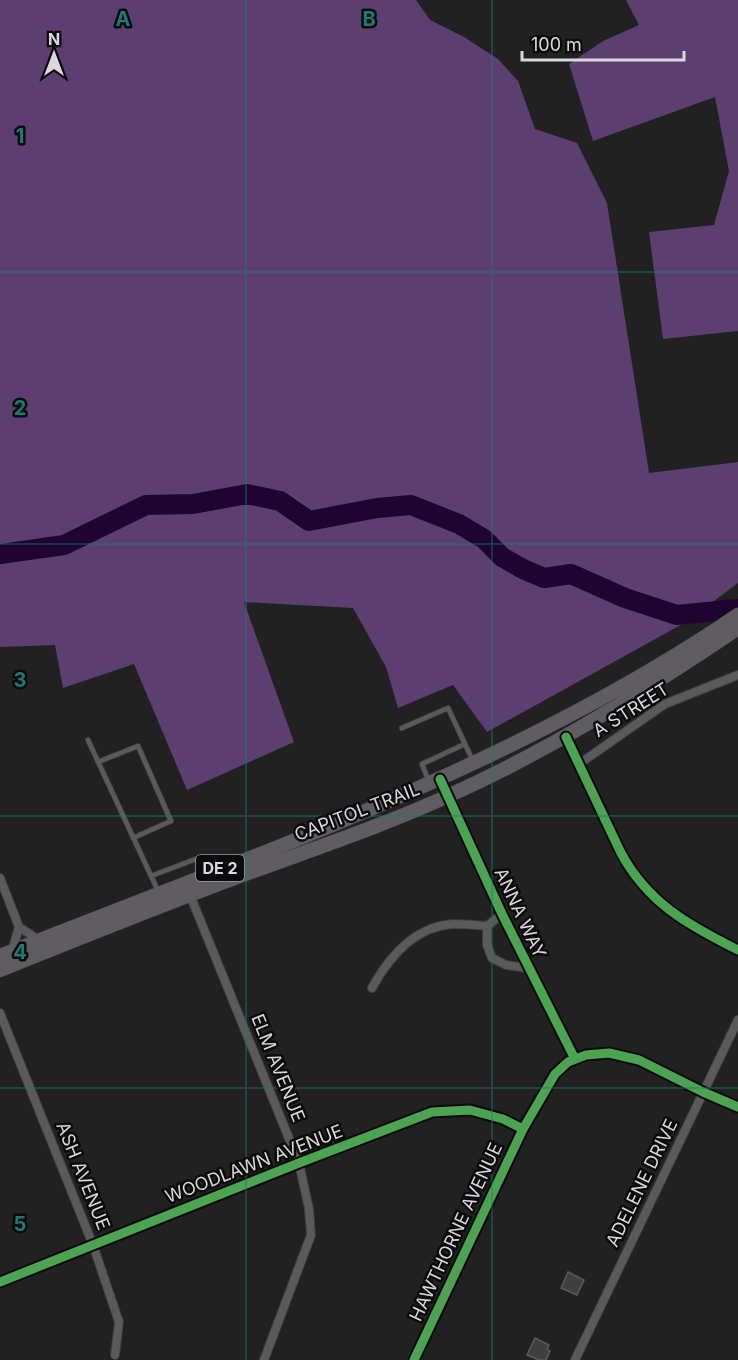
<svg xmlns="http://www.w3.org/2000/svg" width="738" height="1360" font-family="Inter,sans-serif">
  <rect width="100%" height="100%" fill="#222122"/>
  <path fill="#5c3e70" d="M0,0h416l14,20 34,17 34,22 20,22 17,48 42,14 30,60 42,270 89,-11v121l-52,39 -199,110 -34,-47 -55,23 -12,-41 -33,-59 -109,-6 50,140 -107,48 -53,-126 -71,24 -8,-43 -55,2z
    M626,0h112v331l-75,8 -14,-107 65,-7 15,-54 -14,-74 -122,44 -24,-77 34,-23 36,-16z"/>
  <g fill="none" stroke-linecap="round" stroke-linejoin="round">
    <path stroke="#1f0330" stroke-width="20" d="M0,554l64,-9 82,-40 47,-1 54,-10 33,7 29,20 68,-13 34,-3 48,19 25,15 18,18 21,12 21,9 27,-4 54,24 52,17 61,-6"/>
  </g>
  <path fill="#3f3e40" stroke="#5b5a5b" stroke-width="1.5" d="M568,1272l16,8 -7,15 -16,-7z
    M535,1338l14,7 -2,4 3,2 -4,9h-7l-12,-5z"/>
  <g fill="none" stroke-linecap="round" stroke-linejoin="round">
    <defs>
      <path id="lane" d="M402,728l46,-20 25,53
        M88,740l71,153
        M98,762l40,-16 33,75 -38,17
        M429,782l-7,-18 43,-20
        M151,876l45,-17 10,15"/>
      <path id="street" d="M566,737l55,116c27,50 67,72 117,97
        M579,764l86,-60 73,-29
        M440,779l62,135 73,145
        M0,878l19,49
        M190,895l109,268 10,46 2,26 -47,125
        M487,926v19l5,13 14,7 21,3
        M12,951l7,-24 20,13
        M372,988c17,-31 43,-62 82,-64 11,0 22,1 33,2l15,-12
        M0,1013l93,232 26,77 -4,33
        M0,1282l299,-119 133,-51 38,-2 33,9 20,10
        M414,1360l109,-231 32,-55 13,-12 18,-7 23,-2 30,7 64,32 35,15
        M575,1360l163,-340"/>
      <path id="primary" d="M0,956c251,-100 513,-188 738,-341
        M0,970c77,-31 154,-62 232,-91 72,-27 146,-51 216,-83 102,-46 197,-105 290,-168"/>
    </defs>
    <use href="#lane" stroke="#3c3c3d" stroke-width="6"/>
    <use href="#street" stroke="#3c3c3d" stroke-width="10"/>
    <use href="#primary" stroke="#3c3c3d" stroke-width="15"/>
    <use href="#lane" stroke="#5b5a5b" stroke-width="4.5"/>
    <use href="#street" stroke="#5b5a5b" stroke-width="8"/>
    <use href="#primary" stroke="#5f5c62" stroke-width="14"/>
    <defs>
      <path id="cycleway" d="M566,737l55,116c27,50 67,72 117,97
        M440,779l62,135 73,145
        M0,1282l299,-119 133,-51 38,-2 33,9 20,10
        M414,1360l109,-231 32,-55 13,-12 18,-7 23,-2 30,7 64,32 35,15"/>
    </defs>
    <use href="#cycleway" stroke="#0b0a0c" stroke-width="13"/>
    <use href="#cycleway" stroke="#4ca352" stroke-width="9"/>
  </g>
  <path fill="none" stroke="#197b73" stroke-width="1.5" stroke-opacity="0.55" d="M246,0v1360M492,0v1360M0,272h738M0,544h738M0,816h738M0,1088h738"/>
  <g text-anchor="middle" stroke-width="5" stroke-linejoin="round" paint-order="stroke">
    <rect fill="#0b0a0c" stroke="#9c9a9d" stroke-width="1.5" x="196" y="855" width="48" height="26" rx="4.5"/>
    <g font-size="16" font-weight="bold" fill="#dad8db">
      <text x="220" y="874">DE 2</text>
    </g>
    <g font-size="18" fill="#dad8db" stroke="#0b0a0c">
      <text transform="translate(631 710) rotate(-32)" y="6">A STREET</text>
      <text transform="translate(357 812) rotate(-21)" y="6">CAPITOL TRAIL</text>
      <text transform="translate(520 913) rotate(65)" y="6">ANNA WAY</text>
      <text transform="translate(278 1068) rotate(68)" y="6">ELM AVENUE</text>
      <text transform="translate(254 1164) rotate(-21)" y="6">WOODLAWN AVENUE</text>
      <text transform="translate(83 1176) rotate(68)" y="6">ASH AVENUE</text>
      <text transform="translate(642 1183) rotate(-64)" y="6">ADELENE DRIVE</text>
      <text transform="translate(456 1232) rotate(-65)" y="6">HAWTHORNE AVENUE</text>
    </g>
  </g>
  <g font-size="20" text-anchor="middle" font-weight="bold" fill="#197b73" stroke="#0b0a0c" stroke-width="5" stroke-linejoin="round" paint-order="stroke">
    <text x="123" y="26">A</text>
    <text x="369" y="26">B</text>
    <text x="20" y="143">1</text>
    <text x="20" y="415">2</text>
    <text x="20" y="687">3</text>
    <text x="20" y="959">4</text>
    <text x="20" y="1231">5</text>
  </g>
  <g transform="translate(54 54)" stroke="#0b0a0c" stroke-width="4.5" paint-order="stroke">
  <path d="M0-4.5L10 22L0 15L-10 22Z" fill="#dad8db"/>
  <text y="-9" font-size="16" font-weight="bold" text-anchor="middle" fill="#dad8db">N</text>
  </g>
  <path d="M522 51v9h162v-9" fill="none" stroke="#dad8db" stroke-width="3"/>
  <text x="531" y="51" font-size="18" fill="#dad8db" stroke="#0b0a0c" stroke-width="4.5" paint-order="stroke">100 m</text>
</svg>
